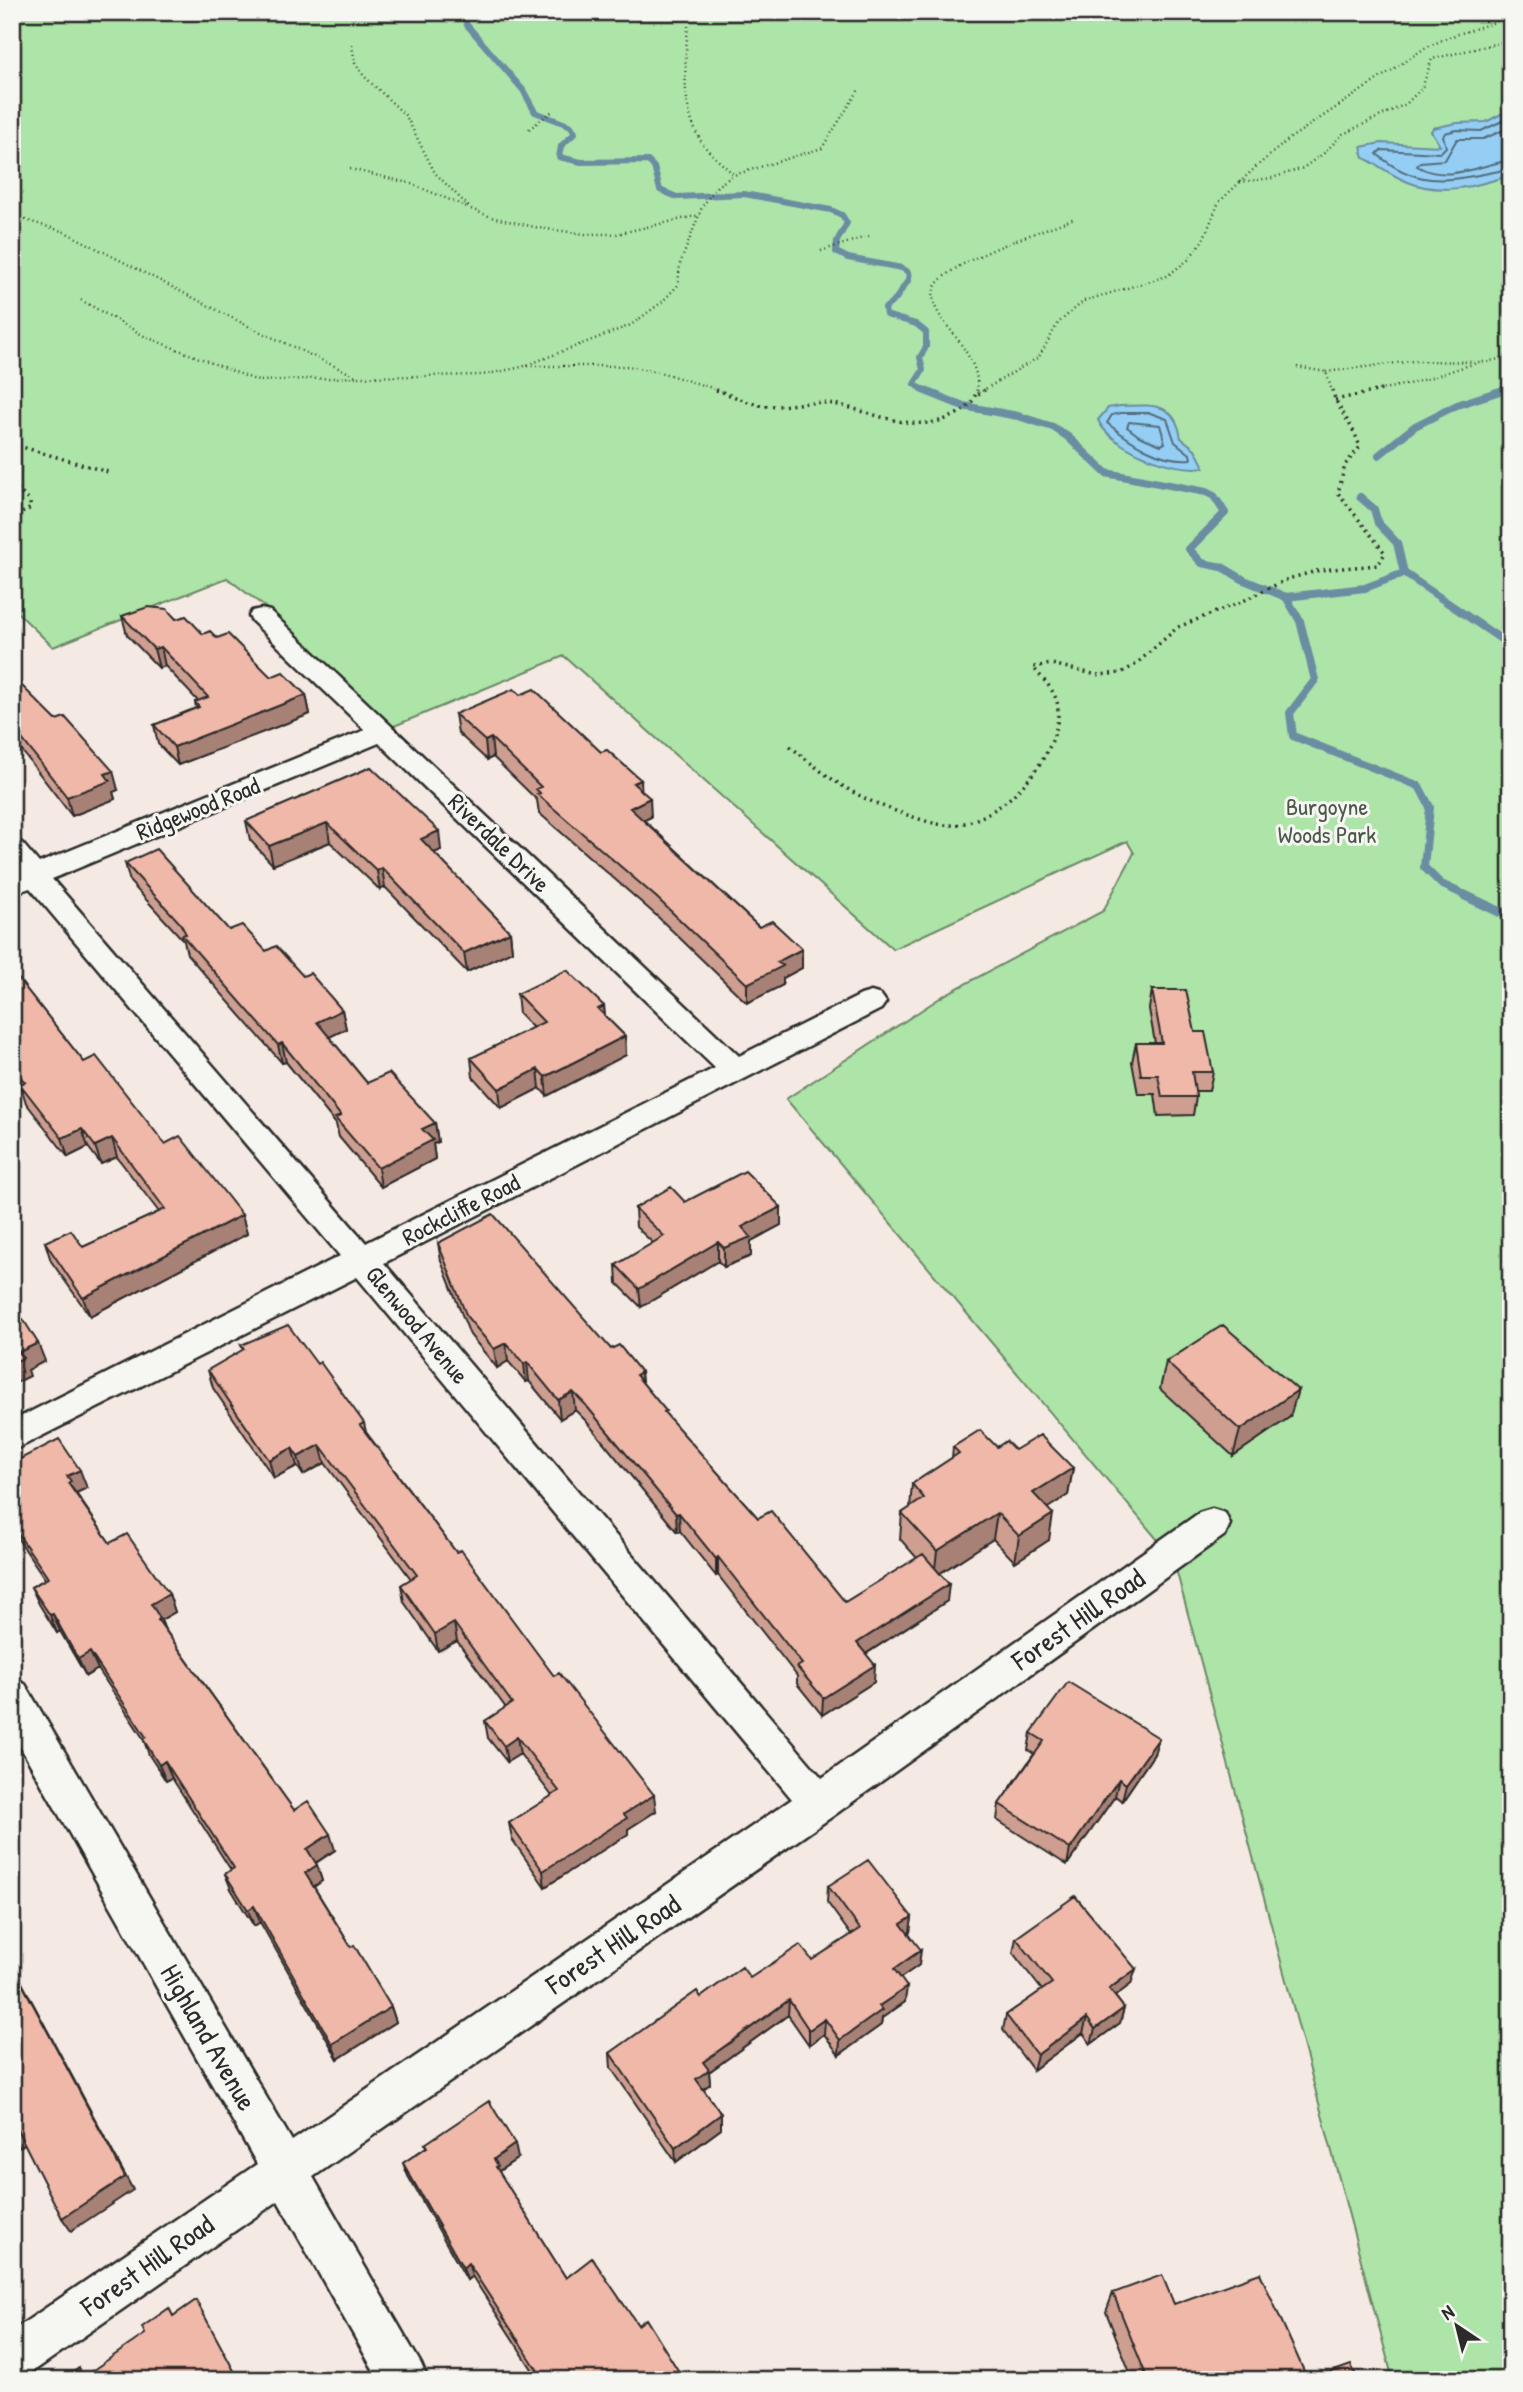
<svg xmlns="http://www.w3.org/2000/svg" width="1523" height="2392" font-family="'Patrick Hand',sans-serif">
  <rect width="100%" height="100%" fill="#f5eae3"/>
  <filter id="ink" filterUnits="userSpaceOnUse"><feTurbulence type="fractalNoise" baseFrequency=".0143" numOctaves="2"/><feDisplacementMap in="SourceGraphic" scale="14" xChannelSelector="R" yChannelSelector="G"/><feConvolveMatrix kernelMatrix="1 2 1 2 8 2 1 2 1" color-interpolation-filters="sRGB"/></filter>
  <g filter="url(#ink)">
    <path fill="#ade4a7" stroke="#6c8869" stroke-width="2" d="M12,12h1499v2368h-118l-220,-822 -387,-459 160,-105 157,-83 31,-58 -7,-12 -234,108 -329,-293 -182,75 -112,-120 -43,-33 -174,69 -35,-34 -6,2z"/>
    <path fill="#94cef4" stroke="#6a8da4" stroke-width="2" d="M1511,109v66c-34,11 -69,21 -103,7 -16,-6 -29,-17 -44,-24l-3,-11 20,-4 59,3 -9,-15 2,-3 24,-5 29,-1z
      M1120,406c32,-1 55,-5 61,32l14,11 9,18c-29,6 -94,-19 -106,-47l10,-12z"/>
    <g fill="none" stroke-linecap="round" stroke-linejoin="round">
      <path stroke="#556c7b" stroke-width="2" d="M1511,117l-30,14 -24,-1 -12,3 -2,3 3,11 -6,6 -59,-3 -4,4c46,40 81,23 134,15
        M1511,127l-28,12h-26l-12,21 -25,2 -3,4c30,18 62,-1 94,-6
        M1121,413h29l17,6 8,23 15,12 1,5c-32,3 -60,-17 -84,-36l5,-8z
        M1129,422l31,3 5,18 -4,2 -22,-9 -12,-9z"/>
      <path stroke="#6a8da4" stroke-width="6" d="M462,12l5,13 56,65 12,22 36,14 4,7 -14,13 -2,11 22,5 67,-1 6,6 6,23 17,7 67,-3 87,16 11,5 5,8 -10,18 -1,11 12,6 54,10 6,4 1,7 -14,21 -10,8 1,7 30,9 10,8v15l-6,10 3,13 -9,14 12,7
        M1498,391l13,-4"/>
      <path stroke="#6a8da4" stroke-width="8" d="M923,390l40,16 55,10 35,11 15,10 38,36 100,19 8,4 11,17 -36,36 13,14 20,4 22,13 42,17 79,-9 39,-15 107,73
        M1379,455l36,-29 42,-21 46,-15
        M1360,497l14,12 4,14 19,20 7,30
        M1286,597l14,24 15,59 -25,33 3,23 126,50 11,21 -6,60 17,17 26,12"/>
      <path stroke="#6a8da4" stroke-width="10" d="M1464,895l36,17 11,1"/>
      <defs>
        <path id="minor" d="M261,609l9,2 469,445 122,-61 10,-3 10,3 5,7 -5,7 -497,254 438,515 377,-265 13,-4 13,4 5,11 -5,11 -392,281 -520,361 108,187 7,16h-49l-101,-179 -250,174 -16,5v-49l245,-167 -245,-432v-53l13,5 267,457 500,-342 -435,-522 -345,174v-30l328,-165 -310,-368 -18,6v-19l5,-2 -5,-6v-27l10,3 17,20 326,-133 -113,-109 -3,-5 3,-5zM379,743l336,325 -349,175 -314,-364z"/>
      </defs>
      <use href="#minor" stroke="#2b2b2b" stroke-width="5"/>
      <path stroke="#2b2b2b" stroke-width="2.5" stroke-dasharray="1 3.5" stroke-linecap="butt" d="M1502,14l9,7
        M688,26c-3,37 -8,85 15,118 8,11 21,21 31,31l88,-27 38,-60
        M352,45l3,18 9,13 42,40 29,57 36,36 20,8 48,11 46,6h31l84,-19
        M529,129l25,-19
        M350,169l59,14 58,24
        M1240,182l32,-4 31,-10 21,-15 19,-19 63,-30 16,-16 10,-29 79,-19
        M12,216l53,16 185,95 108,50 125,-2 39,-8 109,-42 31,-23 16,-17 2,-21 22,-57 15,-21 17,-11
        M821,251l48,-15
        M81,300l65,37 112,44 98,-4
        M527,366h101l35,7 59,18
        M1297,367l29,5 6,19
        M1326,372l86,-11 74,1 25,-6
        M977,391c3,-22 -12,-41 -24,-58 -9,-11 -23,-27 -19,-43 5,-26 114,-61 141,-72
        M982,391l57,-34 19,-34 26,-22 83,-25 21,-16 15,-20 16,-38 38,-36 32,-27 136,-91 24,-11 62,-20
        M1374,391l39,-8 63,-20"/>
      <path stroke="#2b2b2b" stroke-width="3.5" stroke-dasharray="2 4.5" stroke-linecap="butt" d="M716,390c17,5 34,15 52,16 20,1 39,-5 59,-3 44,6 87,35 130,11 11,-6 17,-13 20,-24
        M978,394l7,-4
        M1335,400l47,-10
        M12,444l96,28
        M12,485l17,15 2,8 -11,6 -8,-1
        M790,746c40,34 64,51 114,68 13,4 28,10 41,11 52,3 116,-67 113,-117 -1,-17 -16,-29 -25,-41l19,-3 45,11 24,-2 14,-8 43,-38 61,-24 49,-24 32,-9 58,-5 7,-12 -47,-60 7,-28 15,-18c-7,-23 -22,-36 -28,-57"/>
      <use href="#minor" fill="#f6f6f2" fill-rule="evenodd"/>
    </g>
    <path fill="#ce9e90" stroke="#2b2b2b" stroke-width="2" d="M122,616l54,3 27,15 14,4 54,39 35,18 4,19 -132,51 -20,-21 -4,-19 42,-17 -1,-6 3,-1 -33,-35 -6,2 -32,-33z
      M12,683l106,107 -5,2 2,7 -43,17 -60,-78z
      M455,714l187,77 9,26 -7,3 115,107 43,22v19l-19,10v7l-36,18 -89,-86 -119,-104 -2,-13 -44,-43 -6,3 -29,-27z
      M371,767l70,83 -7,3 76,79 2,19 -45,21 -82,-85 -5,3 -50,-48 -57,23 -23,-25 -4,-19z
      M125,863l104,67 37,21 37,25 39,34 4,19 -17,8 38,46 68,40 3,19 -5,2 2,15 -54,28 -42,-50 -3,-13 -50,-62 -4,1 -95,-109 -3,-13 -54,-59z
      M12,971l72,91 81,82 77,71 5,19 -157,82 -39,-55 -6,-19 38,5 76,-35 -42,-55 -16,7 -13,-17 -20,10 -42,-54 -4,-13 -10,-11z
      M1152,990l43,42 18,40 -4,19h-14l1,6 -3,18 -35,1 -3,-22h-17l-6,-32 4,-19h19l-6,-34z
      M517,994l87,12 1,10 20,20 1,19 -79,41 -7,-8 -39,20 -28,-31 -2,-19 62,-30 -14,-15z
      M685,1202l96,5v18l-30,16v15l-27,11 -6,-6 -77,46 -24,-24 -1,-18 37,-22 -17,-16 -1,-19z
      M438,1243l173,106 30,23 1,10 24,33 92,103 87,84 72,-44 -17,-19 2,-26 8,-5 2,-24 40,-26 1,-11h44l18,3 58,18 -5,27 -21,13 2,32 -34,22 -22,-23 -54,35 8,27 -81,53 8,28 -52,33 -25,-31v-8l-79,-101 -2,1 -36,-45 -3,1 -91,-111 -11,-11 -15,9 -31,-38 -3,1 -18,-21 -11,7 -27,-33 -29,-74z
      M241,1345l123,78 2,9 90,120 98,124 102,135 -28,18v5l-83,53 -33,-48 -3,-16 43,-27 -32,-42 -13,8 -19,-24 -3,-17 21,-13 -49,-67 -19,10 -34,-49 -3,-17 10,-6 -86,-116 -22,12 -6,-9 -23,12 -61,-90 -5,-18 35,-20z
      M1166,1362l124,55 -57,39 -73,-67z
      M12,1463l75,25 -11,5 34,50 59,51 6,18 -14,8 3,8 130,182 41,40 -19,13 6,18 -8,6 37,60 40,60 5,15 -58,37 -78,-137 -6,4 -23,-37 -6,-15 6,-4 -59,-92 -6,3 -17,-26 -6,-17 -45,-69 -12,7 -26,-45 -3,2 -18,-29 -8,-17 14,-8 -31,-46 -2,1z
      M1031,1733l123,21 -32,47 -7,-5 -48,69 -70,-45 2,-16 35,-50 -6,-4z
      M828,1886l84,31 -2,15 -1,1 10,32 -19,13 5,24 -23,16 -1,7 -42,30 -15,-21 -15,11 -21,-30 -79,57 1,12 -7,5 18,25v15l-45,33 -65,-94 -1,-15 91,-56 49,-19 62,-18 39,-25 -24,-33z
      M1016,1938l115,46 -16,12 9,12 -4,15 -29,21 -8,-11 -50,37 -30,-40 3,-15 36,-25 -29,-37z
      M425,2144l93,14 -19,13 1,3 66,104 72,47 43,50 1,5h-143l-67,-104 -5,4 -59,-104 -5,-13 23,-16z
      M1113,2293l61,11 134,76h-175l-27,-68z"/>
    <path fill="#a88176" stroke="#2b2b2b" stroke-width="2" d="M161,647l4,19 -6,2 -5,-19z
      M306,695l4,19 -132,51 -4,-18z
      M491,738l2,19 -6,3 -2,-19z
      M113,771l5,19 -5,2 2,7 -43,17 -5,-19 38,-23z
      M641,780l1,19 -9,-16z
      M650,798l1,19 -20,9 -1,-18z
      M327,823l3,19 -57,23 -4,-19z
      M439,831l2,19 -18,8 -2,-19z
      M382,868l3,19 -5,3 -3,-19z
      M510,932l2,19 -45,21 -3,-19z
      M802,949v19l-19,10v7l-36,18v-19l30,-22z
      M604,1006l1,19 -7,-16z
      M342,1010l4,19 -25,12 -4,-19z
      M625,1036l1,19 -79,41 -2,-19z
      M282,1043l4,19 -4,1 -4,-18z
      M538,1069l2,19 -39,20 -2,-19z
      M435,1123l3,19 -5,2 2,15 -54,28 -3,-19 44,-39z
      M82,1129l6,18 -20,10 -6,-19z
      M112,1138l5,19 -16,7 -6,-18z
      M781,1207v18l-30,16v15l-27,11v-19l18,-21z
      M242,1215l5,19 -157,82 -7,-18z
      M718,1242v19l-77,46 -2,-18z
      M38,1343l7,18 -17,9 2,6 -18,9v-22l7,-11z
      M506,1343l2,18 -11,7 -3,-19z
      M527,1362l2,19 -3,1 -2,-18z
      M641,1372l1,18 -6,-15z
      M1298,1390l-8,27 -57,39 7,-26z
      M573,1392l2,18 -15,9 -2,-19z
      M320,1445l5,18 -22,12 -5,-18z
      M292,1448l5,18 -23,12 -5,-18z
      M1073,1468l-5,27 -39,25 4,-27z
      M80,1470l7,18 -11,5 -8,-10 -1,-7z
      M679,1513l1,18 -3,1 -1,-18z
      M997,1513l-4,26 -59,38 3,-26z
      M1053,1514l-4,26 -34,22 4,-26z
      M718,1557v18l-2,1v-17z
      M949,1584l-2,17 -91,59 1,-17z
      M169,1594l6,18 -14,8 6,16 -3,1 -13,-33z
      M53,1614l7,17 -3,2 -7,-18z
      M454,1623l3,18 -19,10 -3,-17z
      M90,1652l8,17 -12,7 -8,-17z
      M875,1665l-1,17 -52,33 1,-17z
      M517,1737l3,17 -13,8 -3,-16z
      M1159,1738l-5,16 -32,47 4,-17z
      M165,1761l7,17 -6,3 -7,-16z
      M1119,1779l-4,17 -48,69 3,-16z
      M654,1795l2,16 -28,18v5l-83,53 -2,-16 81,-57z
      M330,1834l5,16 -23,15 -5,-16z
      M317,1865l5,16 -12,8 -5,-16z
      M254,1906l6,16 -6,4 -6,-16z
      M912,1917l-2,15 -10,7 1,-15z
      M921,1950l-2,15 -27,19 2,-15z
      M12,1964l121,226 -62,41 -9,-13z
      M1136,1969l-5,15 -26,20 4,-15z
      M907,1987l-2,15 -23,16 -1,7 -42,30 1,-15 39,-34z
      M789,2000l-1,15 -79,57 1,12 -14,10v-15l7,-17z
      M391,2007l5,15 -58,37 -6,-15z
      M1124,2008l-4,15 -29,21 4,-15z
      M1087,2018l-4,15 -50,37 4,-15z
      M825,2019l-1,15 -15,11v-15z
      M721,2114v15l-45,33 -1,-14z
      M17,2129l9,14 -14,9v-20z
      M515,2144l3,14 -19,13 2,8 -2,2 -5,-22z
      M468,2263l4,13 -5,4 -4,-12z"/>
    <path fill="#f0b8a8" stroke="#2b2b2b" stroke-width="2" d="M148,607l19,2 9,10 10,-3 17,18 7,-3 7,7 11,-4 43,43 12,-5 23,23 -132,52 -20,-22 45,-18 -4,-5 13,-5 -47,-50 -7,2 -32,-33z
      M12,683l3,3 5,-2 36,36 9,-3 48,54 -8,3 5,7 -43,16 -55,-71z
      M514,689l6,6 14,-6 67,63 6,-2 34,30 -8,3 17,15 -20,10 129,119 13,-6 30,28 -25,13 6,4 -36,18 -90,-86 -120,-104 3,-1 -4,-4 5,-2 -50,-49 -6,3 -30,-27z
      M371,767l68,64 -18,8 89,93 -46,21 -82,-85 -5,3 -50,-48 -58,23 -23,-25z
      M156,849l73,81 13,-5 24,26 10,-5 27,30 7,-3 32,37 -25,12 50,61 22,-10 46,50 -13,6 11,11 -55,28 -43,-50 6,-2 -59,-73 -4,2 -96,-110 4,-1 -6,-11 -55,-60z
      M567,970l37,36 -6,3 27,27 -80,41 -7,-8 -39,20 -28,-31 73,-36 -27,-28z
      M12,971l72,91 12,-6 69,88 15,-8 62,79 -159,83 -38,-56 26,-12 12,17 82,-38 -53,-71 -17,8 -13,-17 -20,9 -42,-54 5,-2 -13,-14z
      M1152,990h34l9,42h10l8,40h-21l4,25h-34l-4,-22h-17l-5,-32h26z
      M745,1171l36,36 -39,20 9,10 -27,11 -6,-6 -79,47 -23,-24 48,-29 -29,-28 36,-21 14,15z
      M493,1214l118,135 8,-4 22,27 -5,3 30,36 -2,1 94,106 13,-7 74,91 78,-48 26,30 -92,59 18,22 -52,33 -26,-31 5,-3 -84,-107 -2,2 -37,-46 -3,1 -92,-111 -11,-11 -15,8 -31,-38 -3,2 -18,-21 -12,6 -27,-32 -29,-74z
      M23,1319l15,24 -19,9 4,6 -11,5v-39z
      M288,1325l29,39 3,-2 44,61 -4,2 96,127 5,-2 93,126 5,-3 95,122 -30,19 3,4 -84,53 -34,-48 50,-32 -42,-54 -13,9 -19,-25 27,-18 -58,-80 -19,11 -34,-49 16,-10 -97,-130 -22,12 -6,-9 -23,12 -61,-90 36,-21 -3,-4z
      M1223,1325l75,65 -58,40 -74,-68z
      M980,1430l17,17 9,-6 9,9 25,-15 33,33 -40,25 20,21 -34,22 -22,-23 -60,38 -35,-38 22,-15 -12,-14 47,-31 -6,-6z
      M59,1439l21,31 -13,6 4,5 -3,2 42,60 17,-9 42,60 -18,10 9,14 -2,2 136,190 14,-9 22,33 -23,15 10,16 -12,8 46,74 3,-2 37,62 -59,37 -78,-138 -6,4 -23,-36 9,-6 -69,-107 -6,4 -16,-26 3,-2 -56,-85 -12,7 -25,-45 -3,1 -19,-28 17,-9 -36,-53v-62z
      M1068,1682l91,56 -33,46 -7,-5 -49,70 -71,-45 45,-63 -13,-8z
      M868,1860l44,57 -11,7 20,26 -27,19 13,18 -28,19 3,4 -42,30 -15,-21 -16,11 -20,-30 -86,62 6,8 -13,9 25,35 -46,34 -65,-95 87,-62 4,6 41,-30 8,11 50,-33 12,15 48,-31 -32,-43z
      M1075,1896l61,73 -27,20 15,19 -29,21 -8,-11 -50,37 -31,-40 46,-32 -36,-45z
      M12,1965l113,212 -63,41 -45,-89 -5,3z
      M489,2101l26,43 -21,15 4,7 -2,1 70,111 26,-20 46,67 8,-6 35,56 -6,5h-131l-76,-117 -5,5 -60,-105 24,-16 -2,-3z
      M1260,2273l48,107h-160l-35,-87 49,-18 12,29z
      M196,2300l43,80 4,-3 2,3h-183l17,-12 4,9 62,-43 -3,-7 27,-19 4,8z
      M1351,2365l7,15h-49z"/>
  </g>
  <g text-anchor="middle" stroke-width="6" stroke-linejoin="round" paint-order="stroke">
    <g font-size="24" fill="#4c594a" stroke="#f6f6f2">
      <text x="1327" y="815">Burgoyne<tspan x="1327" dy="28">Woods Park</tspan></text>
    </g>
    <g font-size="24" fill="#2b2b2b" stroke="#f6f6f2">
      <text transform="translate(198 809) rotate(-22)" y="8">Ridgewood Road</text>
      <text transform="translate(499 843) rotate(44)" y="8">Riverdale Drive</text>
      <text transform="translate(461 1210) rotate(-27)" y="8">Rockcliffe Road</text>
      <text transform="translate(417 1325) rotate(50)" y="8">Glenwood Avenue</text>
    </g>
    <g font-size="28" fill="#2b2b2b" stroke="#f6f6f2">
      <text transform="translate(1078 1619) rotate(-35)" y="10">Forest Hill Road</text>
      <text transform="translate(613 1944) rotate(-34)" y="10">Forest Hill Road</text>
      <text transform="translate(209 2037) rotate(60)" y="10">Highland Avenue</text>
      <text transform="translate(147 2265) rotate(-35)" y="10">Forest Hill Road</text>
    </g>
  </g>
  <rect width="1523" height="2392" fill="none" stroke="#f6f6f2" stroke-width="42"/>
  <rect x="21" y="21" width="1481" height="2350" fill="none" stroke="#2b2b2b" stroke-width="2.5" filter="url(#ink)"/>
  <g transform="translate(1457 2326) rotate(325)" stroke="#f6f6f2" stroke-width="5" paint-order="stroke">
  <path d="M0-5L12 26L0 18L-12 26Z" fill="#2b2b2b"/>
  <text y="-10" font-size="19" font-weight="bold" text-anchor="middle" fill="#2b2b2b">N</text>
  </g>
</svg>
